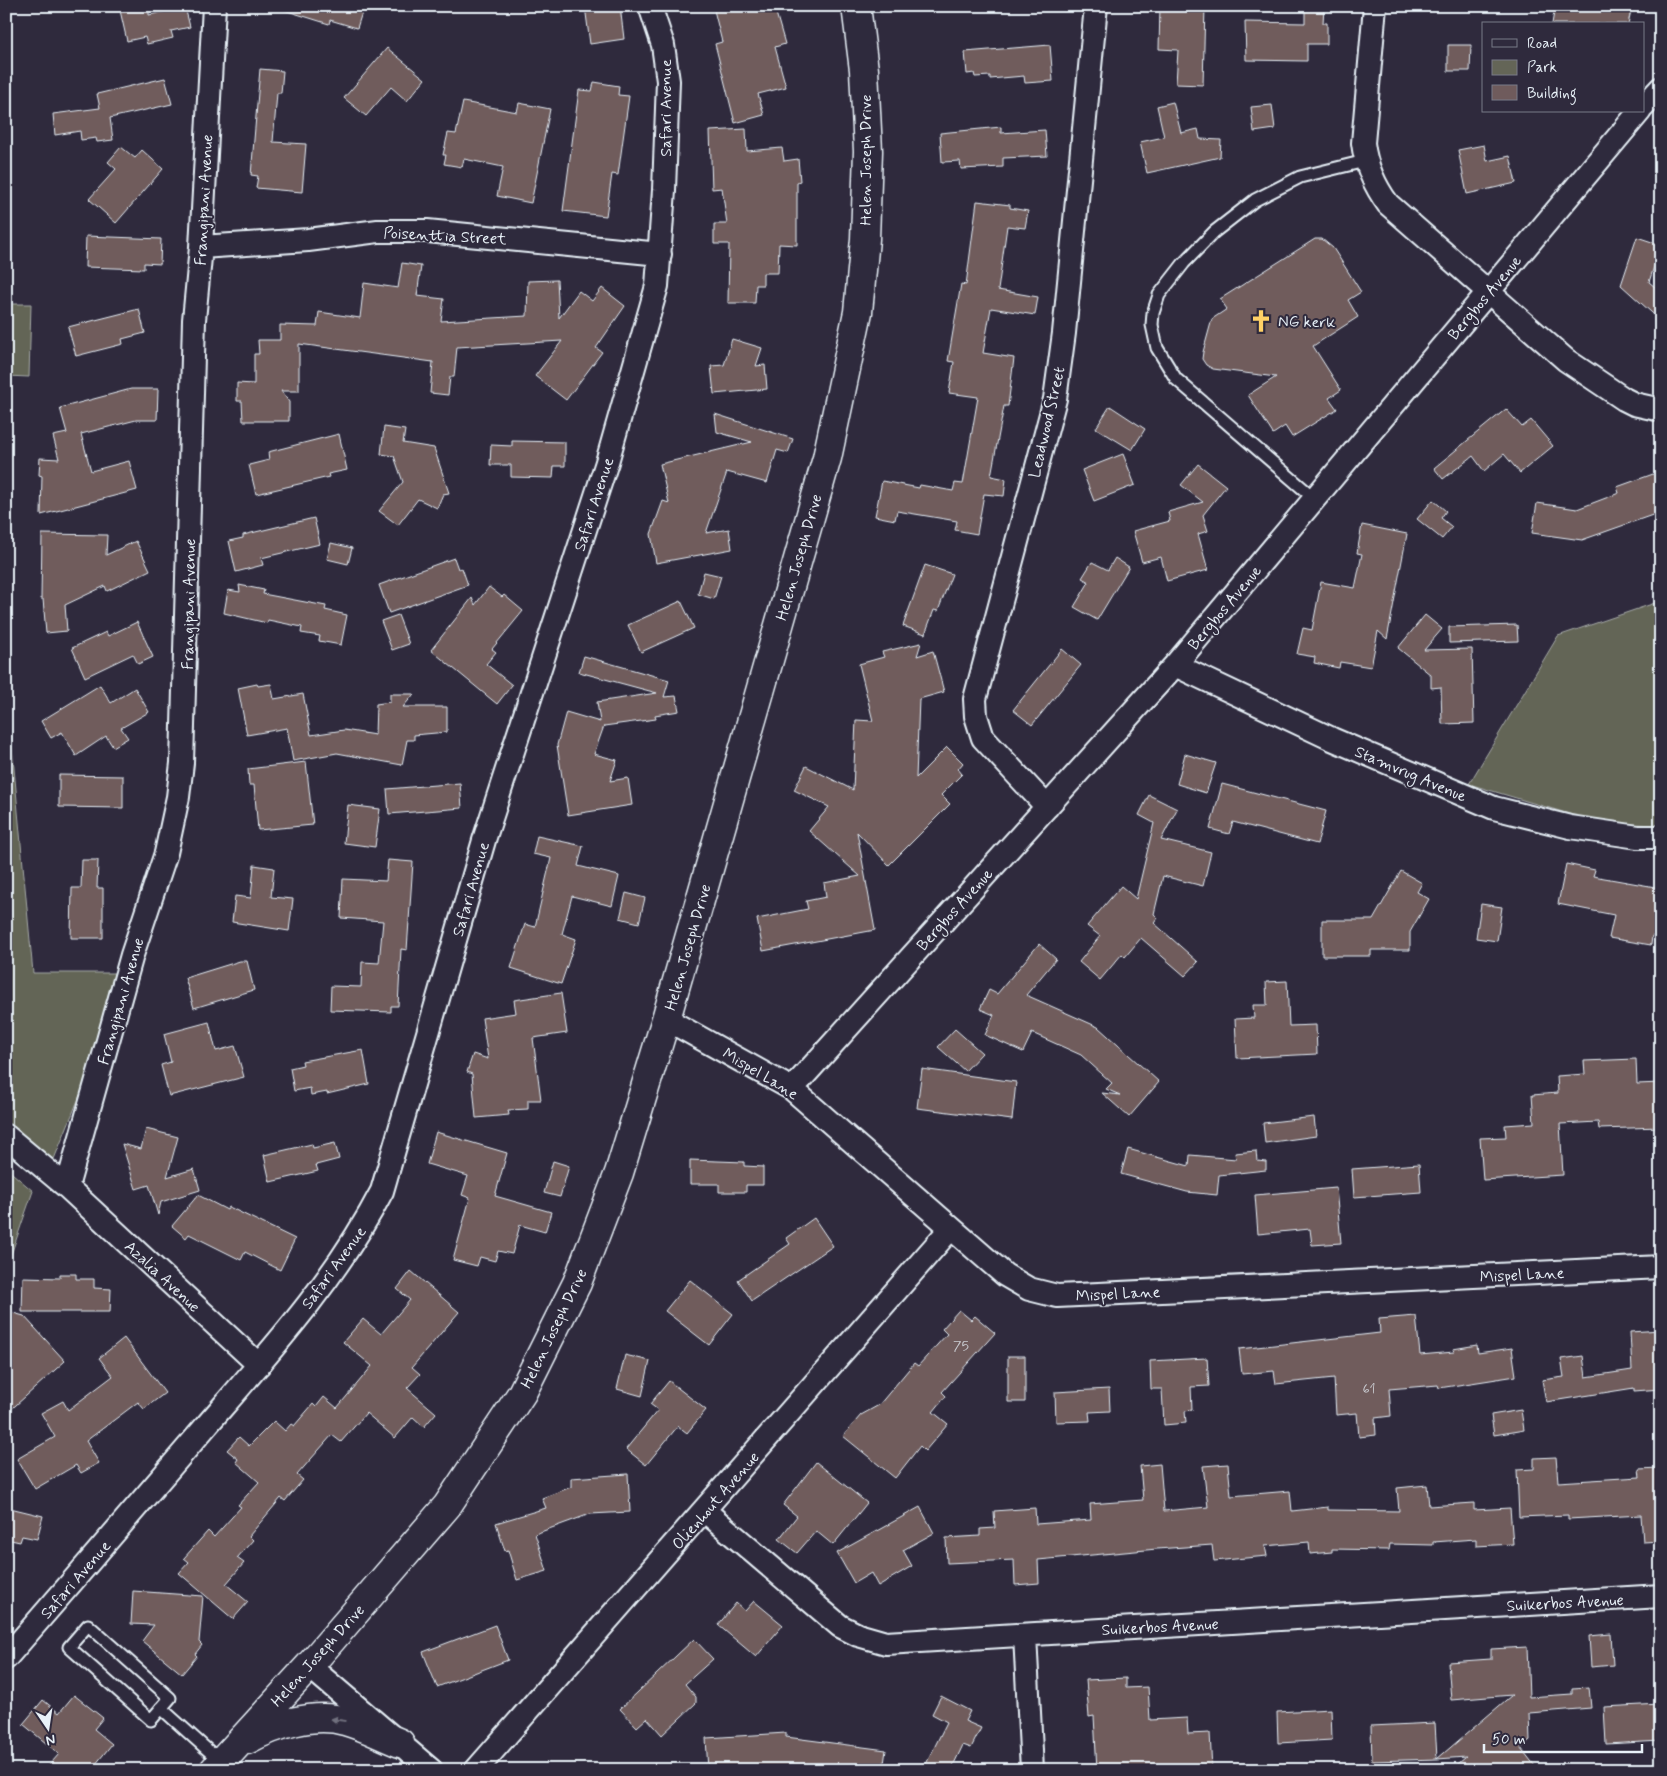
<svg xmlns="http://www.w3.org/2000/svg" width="1667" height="1776" font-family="Mynerve,sans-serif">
  <rect width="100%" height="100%" fill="#2f2a3d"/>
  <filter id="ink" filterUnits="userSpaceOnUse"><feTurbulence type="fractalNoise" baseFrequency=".02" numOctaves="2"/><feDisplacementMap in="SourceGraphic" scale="10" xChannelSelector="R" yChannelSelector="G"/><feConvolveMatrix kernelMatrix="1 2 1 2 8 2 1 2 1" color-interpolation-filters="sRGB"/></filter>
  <g filter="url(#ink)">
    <path fill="#646557" stroke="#a6aba8" d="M6,304h25l-2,73 -23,-1z
      M1661,601v224l-61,-2 -131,-39 89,-148z
      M6,682l27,291h84l-28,100 -37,91 -46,-38 3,-144 -3,-28z
      M6,1168l27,23 -27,78z"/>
    <path fill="#6f5b5c" stroke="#e8f1f8" d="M119,6h30v9l36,-8 5,20 -19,4 2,7 -26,6 -2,-7 -18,4z
      M285,6h79l-7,22 -27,-8 -1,4 -45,-14z
      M585,6h35l4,33 -34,5z
      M713,6h61l11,38 -10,3 11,40 -28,7 6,21 -29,8 -20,-79 7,-2z
      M1160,6h45l-2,79 -27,-1 2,-34 -19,-1z
      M1305,6h19l-1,17h4v21h-20v17l-61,-1 -1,-38 60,1z
      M1555,6h77l-4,18h-76z
      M1050,45l3,36 -28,2 -1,-7 -34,3v-3l-15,1 -1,-4 -7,1 -2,-22z
      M1448,45h23l-1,26h-22z
      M387,48l38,31 -18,22 -16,-14 -25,29 -22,-18z
      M260,69l23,2 -2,22h-4l-4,49 33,2 -4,48 -46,-4 2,-12 -7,-1z
      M165,78l7,26 -62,14 3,22 -16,2 -1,-4 -15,2 -1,-9 -25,4 -2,-21 47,-6 -3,-14z
      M594,82l25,4 -1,9 11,1 -11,79 -6,-1 -6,42 -43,-5 16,-121 13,1z
      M463,102l54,10 2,-9 31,6 -19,94 -34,-7 6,-29 -39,-8 -2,8 -18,-3 2,-9h-3l5,-22 8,1z
      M1173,102l8,31 17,-4 2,10 21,1 -1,17 -73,16 -7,-31 24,-5 -7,-31z
      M1272,105l3,24 -21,3 -3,-25z
      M1001,127v6l44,-3 2,26 -44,2v9l-42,2 -1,-8 -18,1 -2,-29z
      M746,129l1,22 35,-3 2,13 14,-2 2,22 -3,1v63l-18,-1 -1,29h-15v12h-7l-1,18h-27l1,-59h-15v-20h13l-5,-36 -10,1 -2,-58z
      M1484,145l3,16 23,-5 6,27 -49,11 -9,-44z
      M121,147l14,11 7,-8 21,19 -47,54 -27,-24 27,-30 -8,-7z
      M977,201l33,4v3l18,3 -3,17 -18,-2 -9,64 40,7 -3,18 -44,-7 -8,45 31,5 -6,48h-4l-13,70 15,3 -2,17 -20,-2 -7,40 -22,-4 2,-9 -60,-10 -2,9 -20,-4 7,-35 37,7 1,-3 33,6 2,-8 8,1 15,-87 -29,-4 5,-31 -6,-1 13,-77 5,1z
      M86,236l75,3 -1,25 -16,-1v6l-59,-2z
      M1637,237l24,8 -12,37 12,10v29l-40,-36z
      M1315,239h7l11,9 28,44 -13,8 10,17 -45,29 28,44 -12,8 8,11 -45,28 -7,-11 -12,8 -25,-39 28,-18 -63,-8 -7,-4 -4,-6 1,-7 9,-33 15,-10 -7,-10z
      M402,263l19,3 -4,30 27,3 -3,22 86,-5 1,-35 29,-1 2,38 20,-27 13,10 10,-13 23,18 -29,42 6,4 -36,48 -31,-24 27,-35 -105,6 -3,30h-4l-2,18 -18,-2 3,-31 -134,-18v47h-18l8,11v19h-46l-1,-20h-5v-18l17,1v-30h5l-1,-14h22v-15l37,1 2,-14 41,6 4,-35 34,5z
      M139,309l6,24 -23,6 1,5 -47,12 -8,-29z
      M732,339l30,9 -6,18 9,-1 2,24 -53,5 -3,-28 13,-1z
      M131,389h27l-1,31h-21l-55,14 10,37 38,-10 8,29 -96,25 1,-39 -3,-1 1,-17 19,1 -6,-23 14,-3 -7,-25z
      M1110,406l35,23 -13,21 -36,-22z
      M1506,409l16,18 9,-7 22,26 -33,27 -16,-19 -20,17 -11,-15 -30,23 -9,-11z
      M715,414l78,25 -5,14 -11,-3 -10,33 -40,-11 -21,61 23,-4 3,20 -76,14 -5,-29 12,-33 6,2 -9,-39 92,-22 -35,-10z
      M384,427l21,3 -2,13 31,5 15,45 -6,1 -6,14 -19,-9 -20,26 -19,-14 24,-29 -9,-26 -13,-2z
      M339,434l8,36 -19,4 1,3 -73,17 -7,-29 20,-5 -1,-8z
      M512,441l53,1v24h-11l-1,12 -42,-1v-12h-21l1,-20 21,1z
      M1123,454l12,31 -41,16 -12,-31z
      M1198,464l28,22 -23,29 5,16 -10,3 10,36 -41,11 -6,-24 -19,5 -9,-31 37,-10 -2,-9 35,-10 -22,-17z
      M1656,473l5,12v27l-79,28 -50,-7 5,-30 40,6 42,-16 -2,-6z
      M1433,500l13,11 -5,7 11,9 -10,12 -25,-20z
      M314,518l6,26 -59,14 2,7 -27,7 -7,-31 14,-3v-3z
      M1362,525l45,9 -20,105 -9,-8 -7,36 -31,-5 -1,6 -25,-5 1,-6 -18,-3 6,-26 9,2 9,-48 34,6 7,-34 -5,-1z
      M42,534l65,1 -1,20 30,-14 14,29 -43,21 -2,-5 -40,19 2,26 -21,2 -3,-34h-2z
      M331,543l21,5 -4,16 -21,-5z
      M454,558l4,11 4,-1 6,17 -79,28 -10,-28z
      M1115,558l14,9 -32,53 -23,-13 15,-25 -7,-4 10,-16 16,8z
      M925,565l27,9 -14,37 -4,-1 -9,24 -22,-8z
      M704,572l17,4 -7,23 -16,-5z
      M239,585l25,5 -1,4 63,12 -1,4 22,5 -6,30 -22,-4 1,-5 -19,-3 1,-6 -34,-7 -1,3 -43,-10 4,-23 12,2z
      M489,587l13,10 2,-2 19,16 -31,38 4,3 -10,12 26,21 -15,19 -66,-54 41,-52 3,7z
      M681,601l13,27 -53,24 -13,-27z
      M398,615l11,29 -17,6 -11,-29z
      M1425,615l17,14 -18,21 48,-1 2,74 -32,1 -1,-37 -10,1v-13l-33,-27z
      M137,622l16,35 -15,7 -5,-10 -48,23 -13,-29 34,-16 2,4z
      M1517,625l1,16 -69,2v-16z
      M921,643l-4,13 16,-5 11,41 -25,7 -3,79 31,-31 16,16 -5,6 4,5 -21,21 9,9 -61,61 -32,-33 18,98 -112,21 -6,-32 51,-10 -2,-8 20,-4 -2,-14 36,-7 -51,-45 20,-24 -35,-17 12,-24 47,24 3,-70 17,1 -14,-57 25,-7 -2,-5z
      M1062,649l19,16 -49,60 -19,-15z
      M584,656l85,24 -5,17 12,-1 3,15 -24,4 1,4 -52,7 -10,28 23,6 -7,21 18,-3 4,27 -64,10 -11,-70 9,-33 34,10 -3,-20 60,-9 -78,-21z
      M257,684l1,2 13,-2 3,15 29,-5 8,41 33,-5 31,5 1,-31 14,-2v-8h24l-11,13h44v25l-33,3v5h-7l-5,25 -65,-12 -44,8 -6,-33 -40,7 -9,-47z
      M100,685l11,18 24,-15 14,24 -28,16 7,10 -15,9 -7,-11 -30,20 -14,-24 -11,6 -10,-17z
      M1185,754l31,9 -10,30 -29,-9z
      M306,762l7,63 -55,5 -4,-45h-5l-1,-16z
      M59,775l64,1v32l-64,-1z
      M460,783l2,25 -73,6 -2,-25z
      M1222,784l104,27 -9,33 -84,-22 -4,12 -19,-5z
      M1149,795l28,14 -16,31 50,12 -8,34 -40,-10 -9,38 4,4 -4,5 44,39 -13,14 -44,-38 -16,19 -3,-3 -22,26 -21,-18 21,-26 -13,-10 34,-40 15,13 18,-76 -15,-8z
      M348,805l32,4 -5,38 -31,-4z
      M537,836l46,10 -5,20 41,10 -7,30 -40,-10 -10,38 14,5 -15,45 -50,-16 14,-44 10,3 16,-69 -18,-4z
      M82,860h16l-1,28h6v50h-32l1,-50h9z
      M388,860l25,2 -6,88 -6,-1 -3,57h-7v6l-61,-2 1,-24 30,1 1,-25 17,1 4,-42 -42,-3 2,-39 43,2z
      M1566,864l29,6 -2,6 68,12v49l-9,-1 -1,9 -42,-7 5,-23 -56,-11z
      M254,865l20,3 -3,29 22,2 -4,32 -57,-9 3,-26 16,2z
      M1401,871l21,12 -5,9 12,7 -19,33v18h-39v6h-49v-36h51z
      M626,893l19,5 -6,25 -19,-5z
      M1481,904l21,3 -5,34 -21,-3z
      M1039,944l17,15 -30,36 72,32 61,55 -30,35 -27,-24 18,2 -14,-6 6,-6 -31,-28 -49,-22 -9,19 -38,-17 9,-20 -14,-6 9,-19 8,4z
      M240,961h7l7,29 -60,18 -9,-30z
      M1287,981l2,45 27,-1 1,29 -80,4 -2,-39 19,-1 -1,-13h14l-1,-23z
      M561,993l6,40 -34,5 8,62h-13v9l-20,1 1,5 -33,3 -4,-44 -5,-2 6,-18 15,5 -6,-41 34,-5 -2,-13z
      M209,1022l7,29 19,-5 9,31 -75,19 -8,-31 10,-3 -7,-28z
      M955,1029l27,24 -17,18 -27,-24z
      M363,1050l6,34 -42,10v-2l-16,3 -1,-7 -16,3 -4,-23 13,-3 -1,-4z
      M1636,1059l1,25 24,-1v44l-62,2 -1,-7 -38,2 3,51 -80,5 -3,-42 26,-1 -1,-12 29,-2 -2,-28 26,-2 -1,-17 28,-2 -1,-13z
      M922,1069l94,13 -4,38 -95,-12z
      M1314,1117l2,19 -51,7 -2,-20z
      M146,1129l32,8 -11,40 27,-8 6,21 -39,12 -3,13 -9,-30 -13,4 -14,-45 19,5z
      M436,1132l71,21 -12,43 56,16 -6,20 -25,-7 -8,29 -14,-3 -3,10 -15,-4 -3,9 -24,-6 17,-62 -8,-3 6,-19 -41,-12z
      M335,1143l4,16 -23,6 2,6 -48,11 -6,-27 48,-11 1,4z
      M1128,1149l61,17 1,-11 46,4 -1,-6 21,-2 1,10 9,1v8l-47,5 -2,20 -30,-3 -66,-18z
      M690,1160l54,2v4l19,1v18h-17v7h-27v-8h-29z
      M553,1161l16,5 -9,31 -16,-4z
      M1419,1164l2,28 -67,5 -2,-28z
      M1336,1188l5,55 -29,2 -2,-16 -52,5 -3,-39z
      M198,1195l29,15 2,-3 66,32 -15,31 -35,-18 -4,8 -52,-26 -3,4 -14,-12z
      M814,1218l19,28 -81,55 -14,-21 52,-36 -4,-6z
      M411,1271l48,41 -47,55 8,7 -13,14 29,25 -12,14 -11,-10 -18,21 -29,-25 -25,29 -9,-7 -35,40 6,5 -18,21 -4,-3 -32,38 4,4 -16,18 7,5 -18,21 22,18 -15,17 -54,-46 10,-11 -5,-4 24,-27 6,6 27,-30 -3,-2 21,-23 -23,-20 2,-3 -11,-9 12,-13 10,9 25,-25 11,10 6,-7 3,2 19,-22 3,3 8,-10 13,11 35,-42 -29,-24 20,-23 18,15 29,-34 -13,-11z
      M60,1274h16v5h18v9l17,1 -1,23h-88l1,-35 37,1z
      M690,1280l43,34 -24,31 -44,-34z
      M959,1310l12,10 4,-4 20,17 -53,59 4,4 -13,16 15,12 -23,27 -5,-5 -25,32 -52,-42 18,-21 18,-10 35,-42 4,3 29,-32 -5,-5z
      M6,1311l18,5 41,45 -59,53z
      M1416,1316l4,39 34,-3 -1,-3 24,-4 1,8 34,-5 4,28 -77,12 -1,-3 -49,4 2,27 -16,2 1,17 -17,2 -2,-24 -21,2 -2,-37 -58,6 -2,-13 -32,3 -3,-25 141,-16 -1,-14z
      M1661,1330v59l-27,2v-3l-88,14 -4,-22 22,-3 -3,-18 22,-3 3,21 46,-7 -2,-38z
      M124,1338l41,55 -21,16 -6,-7 -52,39 13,22 -18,10 -5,-8 -41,24 -18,-30 38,-22 -14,-24 22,-12 5,9 45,-34 -14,-18z
      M625,1355l25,6 -8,35 -25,-7z
      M1008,1356h17v46h-17z
      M1207,1358l2,28 -18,1 1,23 -7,1 1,12 -22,2 -2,-36h-11l-1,-28z
      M669,1381l37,29 -19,23 -9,-7 -32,39 -20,-16 32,-39 -8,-6z
      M1109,1389l1,22 -21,1 1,9 -34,1 -1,-30z
      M1521,1410l3,20 -30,5 -3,-20z
      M1556,1457l2,25 82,-5 -1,-8 20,-1 2,73 -18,1 -2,-27 -73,4v-4l-49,2 -2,-47 17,-1v-11z
      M816,1462l51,41 -34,42 -17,-14 -19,22 -18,-14 18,-23 -14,-11z
      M1160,1464l4,47 44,-4 -5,-41 25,-2 3,32 59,-5 2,20 36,-4v3l71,1 -2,-23 30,-3 2,21 45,-3v7l36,-2 3,36 -37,2v-7l-43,3v3l-43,-1 -1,6 -57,-1v3l-22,2 -1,-12 -44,4 2,10 -53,5 -2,-16 -55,4 -119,11 1,23 -24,2 -1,-25 -67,3 -1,-25 34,-2v-7l15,-1 -1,-17 41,-3 1,16 55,-4 -1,-16 53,-4 -3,-34z
      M628,1474l2,38 -40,2 -55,20 12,37 -30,9 -9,-30 -3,1 -9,-28 50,-15 -4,-10 29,-11v-9z
      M6,1507l37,9 -6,23 -15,-3 -2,6 -14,-3z
      M920,1507l14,26 -31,17 9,16 -34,20 -7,-13 -17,10 -17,-30z
      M133,1591l70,5 -4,46 3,3 -7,9 2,2 -15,18 -40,-33 12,-16 -23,-1z
      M754,1601l29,24 -27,32 -38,-32 18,-22 9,8z
      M495,1625l13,35 -71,27 -14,-35z
      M1611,1634l2,31 -22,2 -2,-31z
      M694,1639l19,20 -28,25 11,13v6l-34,32 -15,-17 -10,9 -17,-18z
      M1527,1647l2,50 43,-3v-6l17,-1 2,21 -62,5 1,28 -9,7 17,22h-87l15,-13 -29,2 75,-64 -61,5 -3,-38 43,-3v-10z
      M1126,1678v10l22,-1 2,33 37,-2 1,16 22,-1 2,37h-115l-3,-54 -5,1 -3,-37z
      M74,1695l29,23 -9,11 18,15 -21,26h-46l14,-16 -36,-30 20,-24 16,13z
      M941,1696l29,15 -5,10 16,7 -10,20 -8,-3 -12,25h-28l24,-48 -15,-8z
      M1661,1704v37l-55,3 -2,-37z
      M1331,1709l1,31 -54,3 -1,-31z
      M1435,1723l2,36 -65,2 -1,-35z
      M786,1733v4l100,13 -3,20h-64v-3l-111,3 -2,-32z"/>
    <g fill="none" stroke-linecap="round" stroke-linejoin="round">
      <defs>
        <path id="lane" d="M1315,499l-139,-120 -19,-31 -5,-23 1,-12 6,-18 25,-32 30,-31 41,-32 45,-23 65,-16
          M88,1625l82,73 -19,22 -82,-73z
          M161,1708l60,54"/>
        <path id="street" d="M1375,6l-12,137c3,24 11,42 25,61l178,156 58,39 10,5 27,6
          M1643,107l18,-19
          M201,247l107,-7 70,-9h49l233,23
          M1175,665l157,74 162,69 76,19 68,10h23
          M1047,807l-64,-69 -7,-22 -1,-17 80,-300 9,-66 32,-327
          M666,1019l126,70 213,186 24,14 28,7 604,-29
          M792,1089l383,-424 465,-554
          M6,1136l61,51 192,178
          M67,1187l65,-232 34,-102 12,-56 4,-34 12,-443 7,-73 13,-241
          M705,1511l135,115 18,9 28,8 775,-47
          M1025,1635l7,135
          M6,1658c67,-77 134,-155 200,-232 64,-74 131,-148 176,-235l103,-354 122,-375 50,-176 7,-96 4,-109 -5,-36 -13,-39
          M309,1666l122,104
          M476,1770l475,-542"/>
        <path id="secondary" d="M247,1740c27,-15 67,-28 98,-19 19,5 37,15 55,22
          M214,1770l95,-104 138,-160 75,-113 55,-110 42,-110 47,-154 161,-561 31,-146 7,-73 3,-88 -4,-81 -8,-64"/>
      </defs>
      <use href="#lane" stroke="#e8f1f8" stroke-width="15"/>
      <use href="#street" stroke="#e8f1f8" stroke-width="26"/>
      <use href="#secondary" stroke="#e8f1f8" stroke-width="31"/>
      <use href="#lane" stroke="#2f2a3d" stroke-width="11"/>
      <use href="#street" stroke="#2f2a3d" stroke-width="22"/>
      <use href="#secondary" stroke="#2f2a3d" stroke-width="28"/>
    </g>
    <defs><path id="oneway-solid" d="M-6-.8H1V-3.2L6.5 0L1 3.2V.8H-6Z" transform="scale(1.25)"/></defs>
    <use fill="#70707e" href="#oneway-solid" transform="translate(338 1720) rotate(-172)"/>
  </g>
  <defs>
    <symbol id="church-bare" viewBox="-9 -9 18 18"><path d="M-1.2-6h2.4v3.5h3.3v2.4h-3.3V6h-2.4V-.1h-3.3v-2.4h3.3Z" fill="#ffd166" stroke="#2f2a3d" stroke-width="2.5" paint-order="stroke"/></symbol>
  </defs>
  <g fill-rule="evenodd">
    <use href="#church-bare" x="1245" y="305" width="32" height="32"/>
  </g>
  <g text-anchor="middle" stroke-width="4" stroke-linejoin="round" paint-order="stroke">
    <g font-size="14" fill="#caccd1">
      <text x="961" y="1350">75</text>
      <text x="1369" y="1393">61</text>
    </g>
    <g font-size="16" fill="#e8f1f8" stroke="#2f2a3d">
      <text transform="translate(665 108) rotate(-90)" y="6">Safari Avenue</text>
      <text transform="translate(865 160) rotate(-90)" y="6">Helen Joseph Drive</text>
      <text transform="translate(203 200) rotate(-87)" y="6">Frangipani Avenue</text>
      <text transform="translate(445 235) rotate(3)" y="6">Poisenttia Street</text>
      <text transform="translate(1484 297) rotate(-50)" y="6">Bergbos Avenue</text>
      <text transform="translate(1046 422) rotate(-77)" y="6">Leadwood Street</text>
      <text transform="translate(593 504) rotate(-72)" y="6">Safari Avenue</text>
      <text transform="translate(798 557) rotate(-74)" y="6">Helen Joseph Drive</text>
      <text transform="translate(188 604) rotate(-89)" y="6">Frangipani Avenue</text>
      <text transform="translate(1224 607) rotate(-50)" y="6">Bergbos Avenue</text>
      <text transform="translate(1411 773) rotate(23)" y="6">Stamvrug Avenue</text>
      <text transform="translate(470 889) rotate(-74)" y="6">Safari Avenue</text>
      <text transform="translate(954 909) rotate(-48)" y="6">Bergbos Avenue</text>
      <text transform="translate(687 947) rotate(-74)" y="6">Helen Joseph Drive</text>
      <text transform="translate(120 1001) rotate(-74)" y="6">Frangipani Avenue</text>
      <text transform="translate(761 1073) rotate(31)" y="6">Mispel Lane</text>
      <text transform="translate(333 1267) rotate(-54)" y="6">Safari Avenue</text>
      <text transform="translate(1522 1274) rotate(-3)" y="6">Mispel Lane</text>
      <text transform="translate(163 1276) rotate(43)" y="6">Azalia Avenue</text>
      <text transform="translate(1118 1293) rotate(-3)" y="6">Mispel Lane</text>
      <text transform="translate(553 1328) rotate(-64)" y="6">Helen Joseph Drive</text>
      <text transform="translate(715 1500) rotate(-49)" y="6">Olienhout Avenue</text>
      <text transform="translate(75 1579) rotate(-49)" y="6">Safari Avenue</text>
      <text transform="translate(1565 1602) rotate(-3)" y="6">Suikerbos Avenue</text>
      <text transform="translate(1160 1626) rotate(-3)" y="6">Suikerbos Avenue</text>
      <text transform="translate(317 1655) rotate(-48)" y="6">Helen Joseph Drive</text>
    </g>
    <g font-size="16" fill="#e8f1f8" stroke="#2f2a3d" text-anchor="start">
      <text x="1278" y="327">NG kerk</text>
    </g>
  </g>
  <rect width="1667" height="1776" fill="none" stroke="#2f2a3d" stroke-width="25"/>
  <rect x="12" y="12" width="1642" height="1751" fill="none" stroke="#e8f1f8" stroke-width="2" filter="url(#ink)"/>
  <rect x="1482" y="22" width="162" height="90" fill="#2f2a3d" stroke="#797a88"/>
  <rect x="1492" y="39" width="25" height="8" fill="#2f2a3d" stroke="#797a88"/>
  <text x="1527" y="48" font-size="15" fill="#e8f1f8">Road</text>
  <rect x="1492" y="60" width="25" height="15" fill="#646557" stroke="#797a88"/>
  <text x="1527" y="72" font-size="15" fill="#e8f1f8">Park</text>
  <rect x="1492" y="85" width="25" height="15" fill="#6f5b5c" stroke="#797a88"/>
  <text x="1527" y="98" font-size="15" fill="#e8f1f8">Building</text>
  <g transform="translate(48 1728) rotate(167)" stroke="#2f2a3d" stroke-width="4" paint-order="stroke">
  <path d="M0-4L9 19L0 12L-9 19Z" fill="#e8f1f8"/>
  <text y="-8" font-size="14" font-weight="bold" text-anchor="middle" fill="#e8f1f8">N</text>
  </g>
  <path d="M1484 1744v8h158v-8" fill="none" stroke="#e8f1f8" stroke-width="2.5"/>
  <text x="1492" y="1744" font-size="15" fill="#e8f1f8" stroke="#2f2a3d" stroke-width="4" paint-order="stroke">50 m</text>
</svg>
